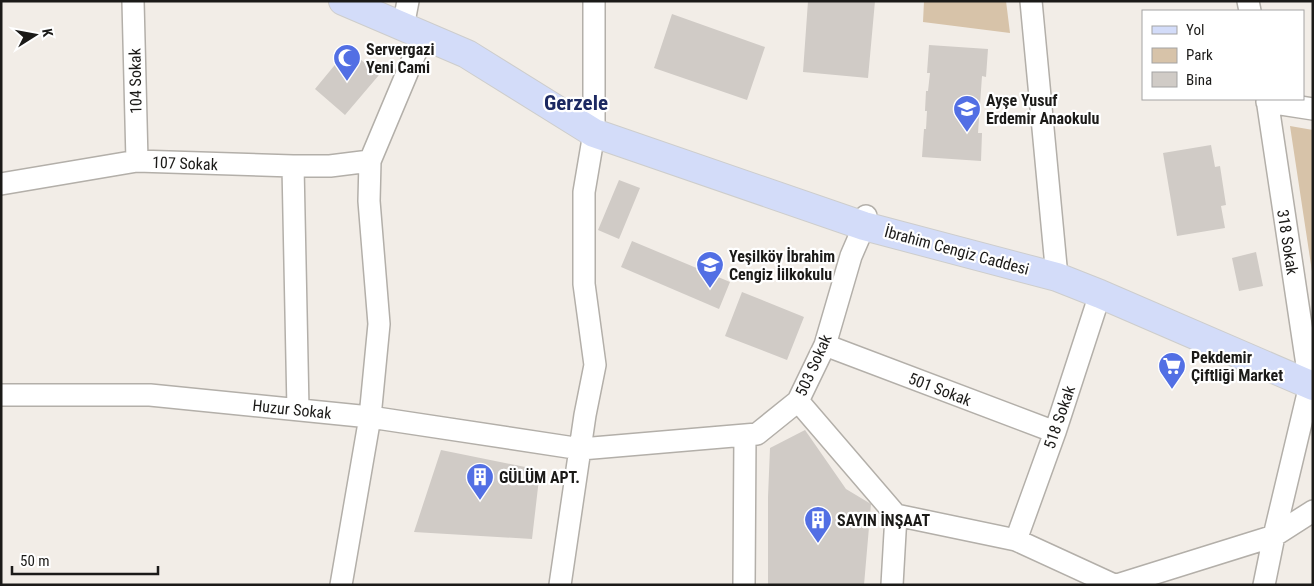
<svg xmlns="http://www.w3.org/2000/svg" width="1314" height="586" font-family="'Roboto Condensed',sans-serif">
  <rect width="100%" height="100%" fill="#f2ede7"/>
  <path fill="#d7c3a9" d="M924,1h82l4,32 -87,-11z
    M1290,126l23,4v148z"/>
  <path fill="#d0cbc6" d="M808,1h67l-7,77 -65,-6z
    M672,14l93,33 -18,53 -93,-32z
    M929,45l59,4 -2,28 -4,-1 -4,57h4l-1,28 -59,-4 2,-28h2l1,-18h-2l1,-20h2l2,-18h-3z
    M348,49l31,26 -34,40 -30,-26z
    M1211,145l4,22 5,-1 6,39 -5,1 4,22 -48,8 -14,-83z
    M619,180l21,8 -21,51 -21,-9z
    M632,241l98,41 -11,27 -98,-42z
    M1256,252l7,34 -24,5 -7,-33z
    M742,292l62,25 -17,43 -62,-24z
    M805,430l41,59 25,15 -7,81h-96v-88l2,-49z
    M441,450l99,20 -8,69 -118,-7z"/>
  <g fill="none" stroke-linecap="round" stroke-linejoin="round">
    <defs>
      <path id="minor" d="M133,1l4,160
        M1031,1l26,276
        M1248,1l2,10
        M403,27l5,-26
        M1267,102l46,7
        M293,166l5,243
        M1,184l136,-23 156,5h37l40,-5
        M825,345l230,87
        M1,395h149l220,22 211,32 176,-15 41,-33 27,-56 26,-89 13,-30 2,-10
        M798,401l98,114 120,25 98,45
        M1016,540l39,-108 45,-138
        M341,585l29,-168 9,-93 -10,-123 1,-40 53,-126
        M560,585l25,-170 10,-50 -11,-81v-92l10,-59v-132
        M744,585l1,-150
        M892,585l4,-70
        M1117,585l157,-49 39,-25
        M1264,585l10,-49 36,-151 -43,-286"/>
      <path id="major" d="M343,1l124,53 127,79 270,93 193,51 43,17 213,92"/>
    </defs>
    <use href="#minor" stroke="#b3afa9" stroke-width="24"/>
    <use href="#major" stroke="#cdcdcc" stroke-width="30"/>
    <use href="#minor" stroke="#fff" stroke-width="21"/>
    <use href="#major" stroke="#d3dcf9" stroke-width="28"/>
  </g>
  <defs>
    <symbol id="mosque-pin" viewBox="-11 -11 22 30"><path d="M0 17L-7.5 6A9.5 9.5 0 1 1 7.5 6Z" fill="#526fe4" stroke="#fff"/><path d="M3.5-4.9A6 6 0 1 0 3.5 4.9A5 5 0 1 1 3.5-4.9Z" fill="#fff"/></symbol>
    <symbol id="school-pin" viewBox="-11 -11 22 30"><path d="M0 17L-7.5 6A9.5 9.5 0 1 1 7.5 6Z" fill="#526fe4" stroke="#fff"/><path d="M0-5L7-2L0 1L-7-2ZM-4 1L0 2.5L4 1V4Q0 6-4 4Z" fill="#fff"/></symbol>
    <symbol id="supermarket-pin" viewBox="-11 -11 22 30"><path d="M0 17L-7.5 6A9.5 9.5 0 1 1 7.5 6Z" fill="#526fe4" stroke="#fff"/><path d="M-6-5.5h2.5l.6 2H6L4.5 2H-2.5L-4.4-4H-6ZM-1.5 3.2a1.3 1.3 0 1 0 .1 0ZM3 3.2a1.3 1.3 0 1 0 .1 0Z" fill="#fff"/></symbol>
    <symbol id="building-pin" viewBox="-11 -11 22 30"><path d="M0 17L-7.5 6A9.5 9.5 0 1 1 7.5 6Z" fill="#526fe4" stroke="#fff"/><path d="M-4-6H4V6H1V3H-1V6H-4ZM-2.5-4.3h1.7v1.8h-1.7ZM.8-4.3h1.7v1.8H.8ZM-2.5-1h1.7V.8h-1.7ZM.8-1h1.7V.8H.8Z" fill="#fff"/></symbol>
  </defs>
  <g fill-rule="evenodd">
    <use href="#mosque-pin" x="331" y="42" width="32" height="43"/>
    <use href="#school-pin" x="951" y="93" width="32" height="43"/>
    <use href="#school-pin" x="694" y="249" width="32" height="43"/>
    <use href="#supermarket-pin" x="1156" y="350" width="32" height="43"/>
    <use href="#building-pin" x="464" y="461" width="32" height="43"/>
    <use href="#building-pin" x="802" y="504" width="32" height="43"/>
  </g>
  <g text-anchor="middle" stroke-width="4.5" stroke-linejoin="round" paint-order="stroke">
    <g font-size="16" font-weight="bold" fill="#1b1a18" stroke="#fff" text-anchor="start">
      <text x="366" y="55">Servergazi<tspan x="366" dy="18">Yeni Cami</tspan></text>
      <text x="986" y="106">Ayşe Yusuf<tspan x="986" dy="18">Erdemir Anaokulu</tspan></text>
      <text x="729" y="262">Yeşilköy İbrahim<tspan x="729" dy="18">Cengiz İilkokulu</tspan></text>
      <text x="1191" y="363">Pekdemir<tspan x="1191" dy="18">Çiftliği Market</tspan></text>
      <text x="499" y="483">GÜLÜM APT.</text>
      <text x="837" y="526">SAYIN İNŞAAT</text>
    </g>
    <g font-size="16" fill="#1b1a18" stroke="#fff">
      <text transform="translate(135 81) rotate(-91)" y="6">104 Sokak</text>
      <text transform="translate(185 163) rotate(2)" y="6">107 Sokak</text>
      <text transform="translate(1288 242) rotate(81)" y="6">318 Sokak</text>
      <text transform="translate(957 250) rotate(15)" y="6">İbrahim Cengiz Caddesi</text>
      <text transform="translate(813 365) rotate(-66)" y="6">503 Sokak</text>
      <text transform="translate(940 389) rotate(21)" y="6">501 Sokak</text>
      <text transform="translate(292 409) rotate(6)" y="6">Huzur Sokak</text>
      <text transform="translate(1059 417) rotate(-71)" y="6">518 Sokak</text>
    </g>
    <g font-size="21" font-weight="bold" fill="#1c2961" stroke="#fff">
      <text x="576" y="110">Gerzele</text>
    </g>
  </g>
  <rect width="1314" height="586" fill="none" stroke="#1b1a18" stroke-width="5"/>
  <rect x="1142" y="10" width="162" height="90" fill="#ffffff" stroke="#a4a3a3"/>
  <rect x="1152" y="26" width="25" height="8" fill="#d3dcf9" stroke="#a4a3a3"/>
  <text x="1186" y="35" font-size="15" fill="#1b1a18">Yol</text>
  <rect x="1152" y="48" width="25" height="15" fill="#d7c3a9" stroke="#a4a3a3"/>
  <text x="1186" y="60" font-size="15" fill="#1b1a18">Park</text>
  <rect x="1152" y="72" width="25" height="15" fill="#d0cbc6" stroke="#a4a3a3"/>
  <text x="1186" y="85" font-size="15" fill="#1b1a18">Bina</text>
  <g transform="translate(35 35) rotate(79)" stroke="#ffffff" stroke-width="4" paint-order="stroke">
  <path d="M0-4L9 19L0 12L-9 19Z" fill="#1b1a18"/>
  <text y="-8" font-size="14" font-weight="bold" text-anchor="middle" fill="#1b1a18">K</text>
  </g>
  <path d="M12 566v8h146v-8" fill="none" stroke="#1b1a18" stroke-width="2.5"/>
  <text x="20" y="566" font-size="15" fill="#1b1a18" stroke="#ffffff" stroke-width="4" paint-order="stroke">50 m</text>
</svg>
